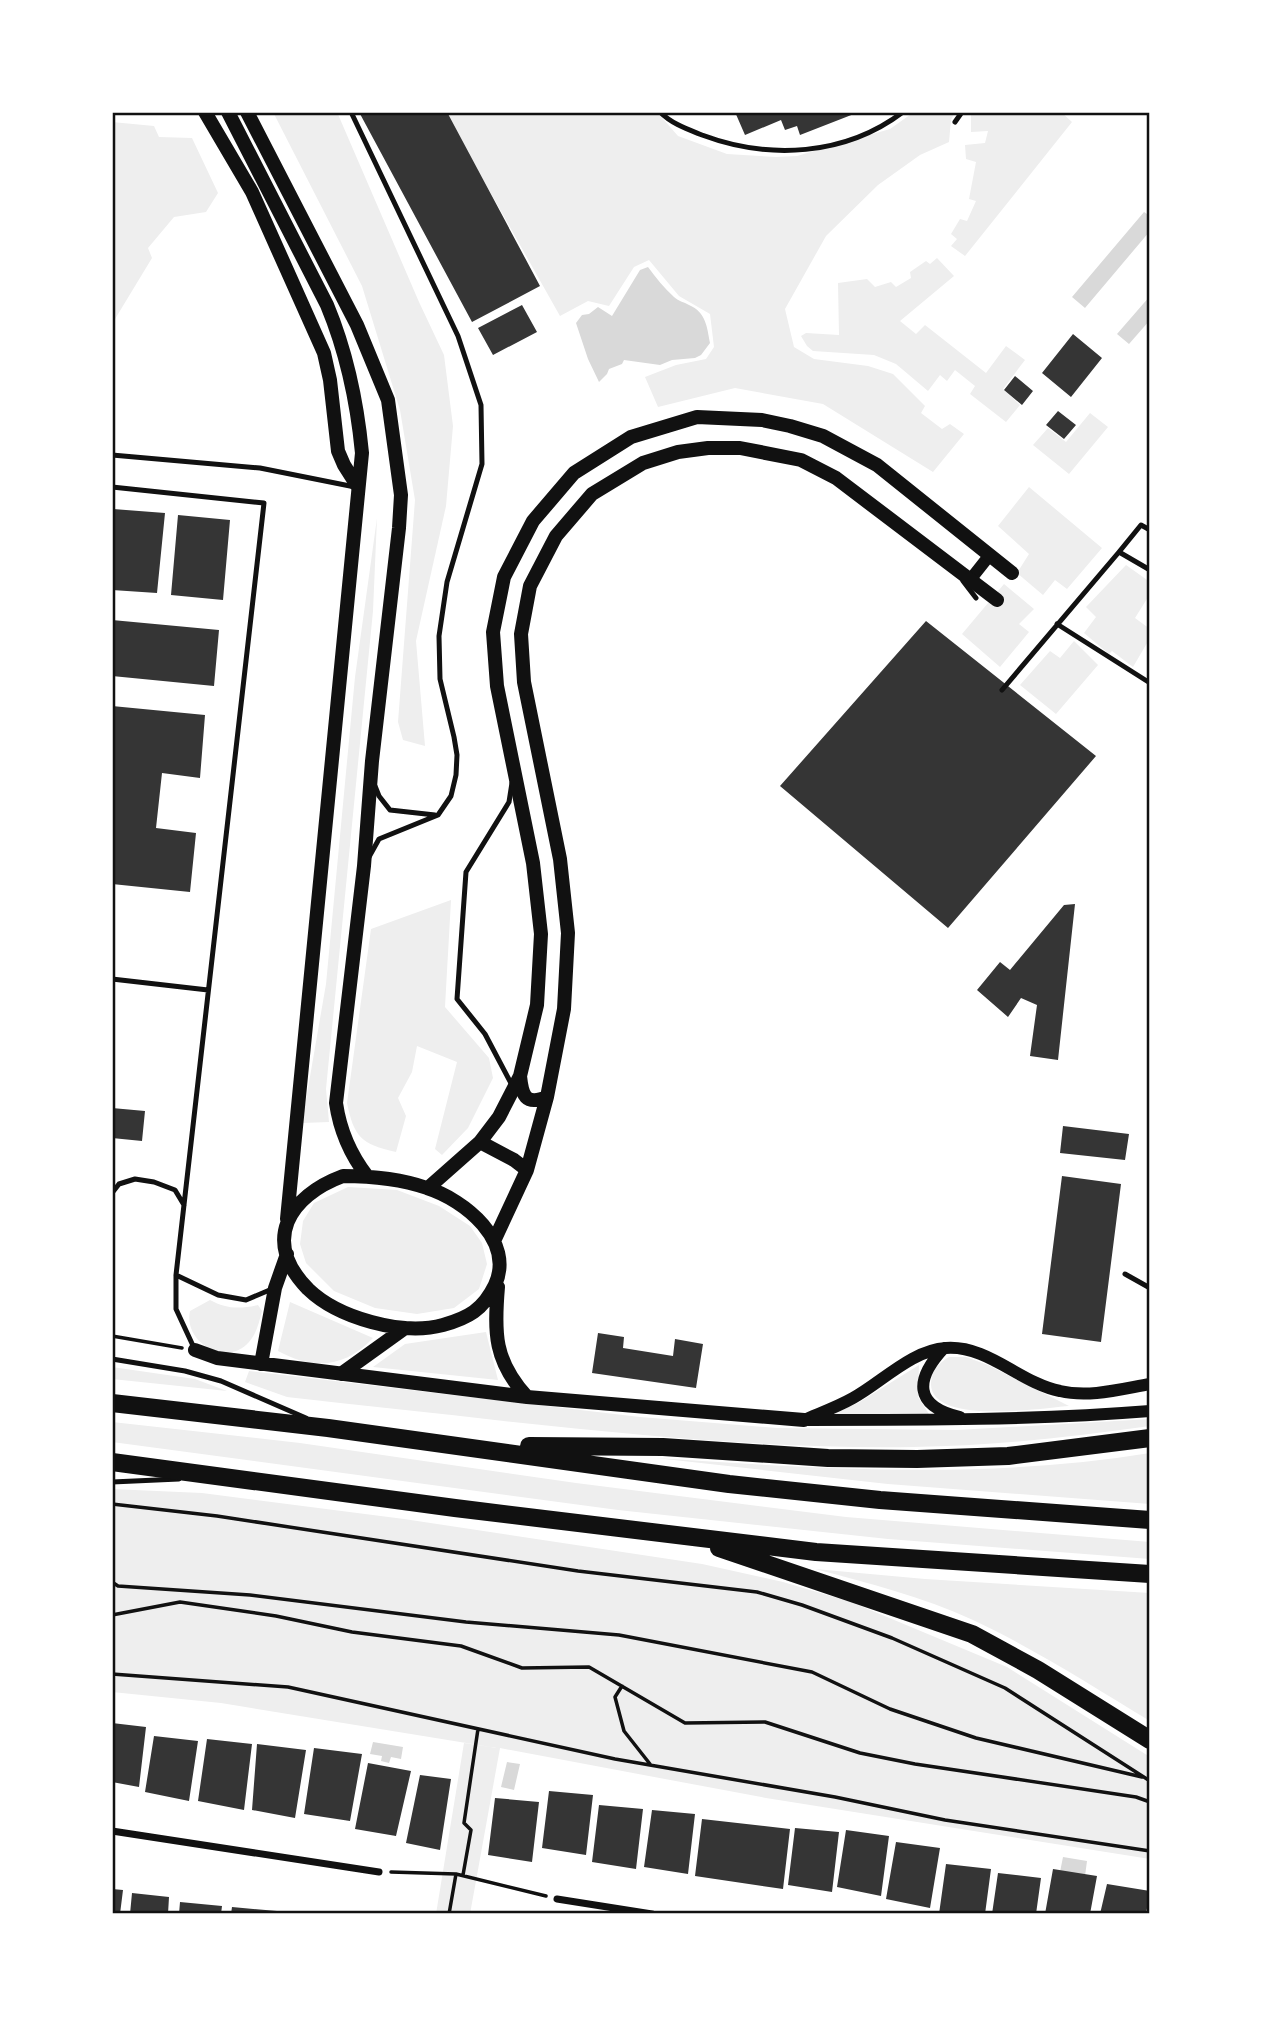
<svg xmlns="http://www.w3.org/2000/svg" width="1262" height="2026" font-family="Helvetica,sans-serif">
  <rect width="100%" height="100%" fill="#fff"/>
  <path fill="#eee" d="M273,112h64l82,190 25,53 9,71 -7,80 -30,135 9,105 -22,-6 -5,-18 17,-222 -15,-90 -38,-124z
    M445,112h212l21,24 49,18 49,3 21,-1 93,-27 24,-17h41l-4,8 -2,22 -29,13 -42,30 -52,51 -41,73 9,38 20,12 54,7 25,8 32,32 -4,7 21,16 8,-5 14,10 -31,38 -110,-68 -88,-16 -77,19 -13,-30 31,-12 30,-6 8,-12 -4,-33 -31,-18 -30,-36 -15,7 -25,39 -21,-5 -28,15z
    M971,112h90l11,10 -107,134 -14,-10 6,-7 -6,-5 9,-15 7,2 9,-20 -7,-2 7,-37 -10,-3 -1,-14 20,-2 3,-12 -17,1z
    M112,122l42,4 5,11 33,1 26,55 -12,19 -32,5 -26,31 4,10 -40,66z
    M937,258l17,18 -54,45 16,13 9,-9 61,48 20,-27 19,14 -22,29 17,16 -14,17 -36,-28 5,-8 -20,-16 -8,11 -7,-6 -12,16 -32,-27 -22,-9 -61,-4 -6,-5 -6,-10 5,-3 33,2 -1,-52 29,-4 8,8 16,-5 5,5 15,-9 -1,-6 16,-11 4,3z
    M1090,413l18,14 -39,47 -36,-29 15,-17 18,14z
    M1029,487l73,61 -35,41 -12,-9 -12,15 -26,-22 12,-19 -31,-28z
    M377,518l-4,93 -47,478 3,33 -27,1 24,-139 29,-307z
    M1126,565l24,17v12l-15,24 15,11v9l-17,29 -21,-16 -3,3 -25,-21 12,-16 -10,-10z
    M1004,584l30,25 -15,15 10,8 -29,35 -38,-33z
    M1074,641l24,24 -42,49 -36,-29 30,-34 10,7z
    M451,900l-6,107 44,51 4,20 -25,50 -26,27 -7,-6 22,-87 -40,-16 -5,26 -14,26 8,18 -10,36c-35,-8 -42,-15 -49,-49l24,-174z
    M348,1187l49,3 42,16 31,20 12,17 5,21 -8,25 -25,19 -37,6 -42,-6 -41,-17 -28,-28 -6,-19 3,-23 11,-18z
    M210,1300c16,9 30,9 48,5l4,6c-3,11 -5,22 -13,31 -21,25 -66,2 -59,-31z
    M290,1302l83,36c-28,30 -60,32 -95,13z
    M486,1332l12,48 -125,-13 32,-23z
    M949,1357h17l22,8 81,41c-26,2 -141,20 -138,-24 1,-12 8,-19 18,-25z
    M919,1365l-1,32 11,17 -100,1 29,-12z
    M112,1367l83,12 32,12 -115,-12z
    M249,1371l391,46 137,11 180,2 193,-11v7c-79,11 -157,20 -237,21 -134,2 -268,-11 -400,-25 -76,-9 -151,-16 -226,-25l-42,-15z
    M112,1422l188,21 276,40 270,34 304,25v17l-262,-20 -270,-29 -506,-68z
    M1150,1453v51l-262,-20 -232,-26c165,11 330,22 494,-5z
    M112,1489l90,4 202,26 298,45 81,18 68,20 156,65 143,90v102l-384,-61 -266,-50 -30,166h-34l28,-171 33,5 -276,-45 -109,-11z
    M815,1569l110,10 225,14v128c-58,-35 -115,-72 -177,-101 -50,-23 -104,-37 -158,-51z"/>
  <path fill="#d9d9d9" d="M1144,212l6,4v15l-65,77 -13,-11z
    M648,267c8,11 16,21 26,30 4,4 10,5 15,8 17,7 18,22 21,38l-9,12 -6,3 -23,2 -12,5 -36,-5 -2,4 -13,5 -2,5 -8,8 -11,-23 -12,-36 6,-8 7,-1 9,-7 14,9 28,-46z
    M1150,296v24l-21,24 -12,-10z
    M373,1742l30,5 -2,12 -10,-2 -2,6 -8,-2 1,-5 -12,-2z
    M507,1762l13,2 -6,26 -13,-3z
    M1063,1857l24,4 -2,15 -25,-4z"/>
  <path fill="#353535" d="M359,112h88l93,174 -68,36z
    M735,112h124l-59,23 -3,-9 -12,4 -4,-10 -36,15z
    M522,305l15,27 -44,23 -15,-27z
    M1073,334l29,24 -31,39 -29,-24z
    M1015,376l18,15 -11,14 -18,-15z
    M1058,411l18,14 -12,14 -18,-14z
    M113,509l52,4 -8,80 -45,-3z
    M178,515l52,5 -7,80 -52,-5z
    M112,620l107,10 -5,56 -102,-10z
    M926,621l170,135 -148,172 -168,-142z
    M112,706l93,9 -5,63 -38,-5 -6,55 40,5 -6,59 -78,-8z
    M1075,904l-17,156 -28,-4 7,-51 -16,-7 -13,19 -31,-27 23,-28 10,8 54,-65z
    M112,1108l33,3 -3,30 -30,-3z
    M1063,1126l66,8 -4,26 -65,-7z
    M1062,1176l59,8 -20,158 -59,-8z
    M598,1333l26,4 -1,11 50,8 2,-17 28,5 -7,44 -104,-15z
    M112,1723l34,4 -7,60 -27,-5z
    M154,1736l44,5 -9,60 -44,-9z
    M207,1739l45,5 -8,66 -46,-9z
    M257,1744l49,6 -11,68 -43,-8z
    M314,1748l48,6 -12,67 -46,-7z
    M368,1763l43,8 -15,65 -41,-7z
    M420,1775l31,4 -11,71 -34,-7z
    M549,1791l44,4 -7,60 -44,-7z
    M495,1798l44,4 -7,60 -44,-7z
    M599,1805l44,4 -7,60 -44,-7z
    M652,1810l43,4 -7,60 -44,-7z
    M702,1819l88,10 -7,60 -88,-13z
    M795,1828l44,4 -7,60 -44,-7z
    M846,1830l43,6 -8,60 -44,-9z
    M896,1842l44,6 -10,60 -44,-9z
    M946,1864l45,5 -6,45h-46z
    M1053,1869l44,7 -7,38h-45z
    M998,1873l43,5 -5,36h-44z
    M1107,1884l43,7 -4,23h-46z
    M112,1889l11,1 -3,24h-8z
    M132,1893l37,4 -1,17h-38z
    M180,1902l42,4 -1,8h-42z
    M232,1907l45,4 -1,3h-45z"/>
  <g fill="none" stroke-linecap="round" stroke-linejoin="round">
    <path stroke="#111" stroke-width="3.5" d="M112,1336l70,12
      M112,1504l105,12 361,55 179,21 45,13 90,33 113,50 145,93
      M112,1582l6,4 132,9 216,27 153,13 193,37 78,37 86,29 166,39
      M112,1615l68,-13 96,14 76,16 109,14 61,22 67,-1 96,56 80,-1 95,31 55,11 221,33 14,5
      M112,1674l176,13 327,72 220,38 110,23 205,31
      M622,1686l-7,11 9,34 26,33
      M391,1872l65,2 -7,40
      M456,1874l90,22
      M463,1875l8,-45 -7,-7 14,-94"/>
    <path stroke="#111" stroke-width="5" d="M351,112l107,224 23,69 1,59 -35,118 -8,54 1,43 14,58 3,18 -1,20 -5,21 -13,19 -59,24 -10,18
      M660,112c12,12 27,17 42,23 67,25 143,21 201,-23
      M955,122l7,-10
      M112,455l148,13 95,19
      M112,487l152,16 -88,772v34l19,41
      M1119,552l22,-27 9,5
      M963,581l13,17
      M1057,624l93,59
      M1002,690l117,-138 31,18
      M512,783l-3,19 -43,70 -9,127 28,35 28,53
      M375,786l4,10 11,14 45,5
      M112,979l96,11
      M112,1193l7,-9 16,-5 19,3 21,8 9,15
      M1150,1201v6
      M1125,1274l25,14
      M176,1275l42,20 28,5 26,-11
      M112,1359l73,12 36,10 85,37
      M112,1482l67,-3"/>
    <path stroke="#111" stroke-width="7" d="M112,1831l267,41
      M557,1899l95,15"/>
    <path stroke="#111" stroke-width="12" d="M970,580l19,-24
      M944,1348c-29,31 -31,58 16,69
      M804,1420c16,-7 33,-13 49,-22 29,-16 59,-48 93,-50 42,-3 74,35 114,43 29,7 61,-2 90,-7
      M808,1420c114,0 228,0 342,-9"/>
    <path stroke="#111" stroke-width="14" d="M205,112l47,80 72,161 6,27 8,71 6,14 14,22
      M228,112l99,193c20,48 30,96 35,148l-75,766
      M247,112l110,213 31,75 13,95 -2,33 -27,233 -8,105 -28,237c4,28 14,51 31,73
      M520,1076c2,19 5,30 27,21
      M480,1142l34,18 13,10
      M343,1176c28,0 58,3 84,12 38,12 88,53 68,97 -12,25 -27,33 -52,40 -41,11 -105,-7 -135,-36 -47,-48 -19,-93 35,-113z
      M428,1188l52,-46 19,-25 21,-41 17,-71 4,-71 -8,-71 -36,-177 -4,-54 11,-55 29,-56 41,-48 57,-36 66,-20 65,3 28,6 33,10 54,29 135,108
      M494,1241l33,-71 20,-73 17,-88 4,-76 -8,-74 -36,-177 -3,-48 9,-48 26,-50 36,-42 51,-31 35,-11 30,-4h32l61,12 35,18 161,122
      M498,1287c-4,46 -4,74 29,110
      M195,1350l22,8 310,39 277,23
      M261,1364l14,-76 12,-34
      M341,1374l64,-46"/>
    <path stroke="#111" stroke-width="18" d="M112,1403l216,25 401,56 151,16 270,20
      M529,1446l134,1 165,11 89,1 91,-3 142,-18
      M112,1462l343,46 361,44 334,22
      M719,1548l253,86 66,36 112,70"/>
  </g>
  <rect width="1262" height="2026" fill="none" stroke="#ffffff" stroke-width="228"/>
  <rect x="114" y="114" width="1034" height="1798" fill="none" stroke="#111" stroke-width="2.5"/>
</svg>
